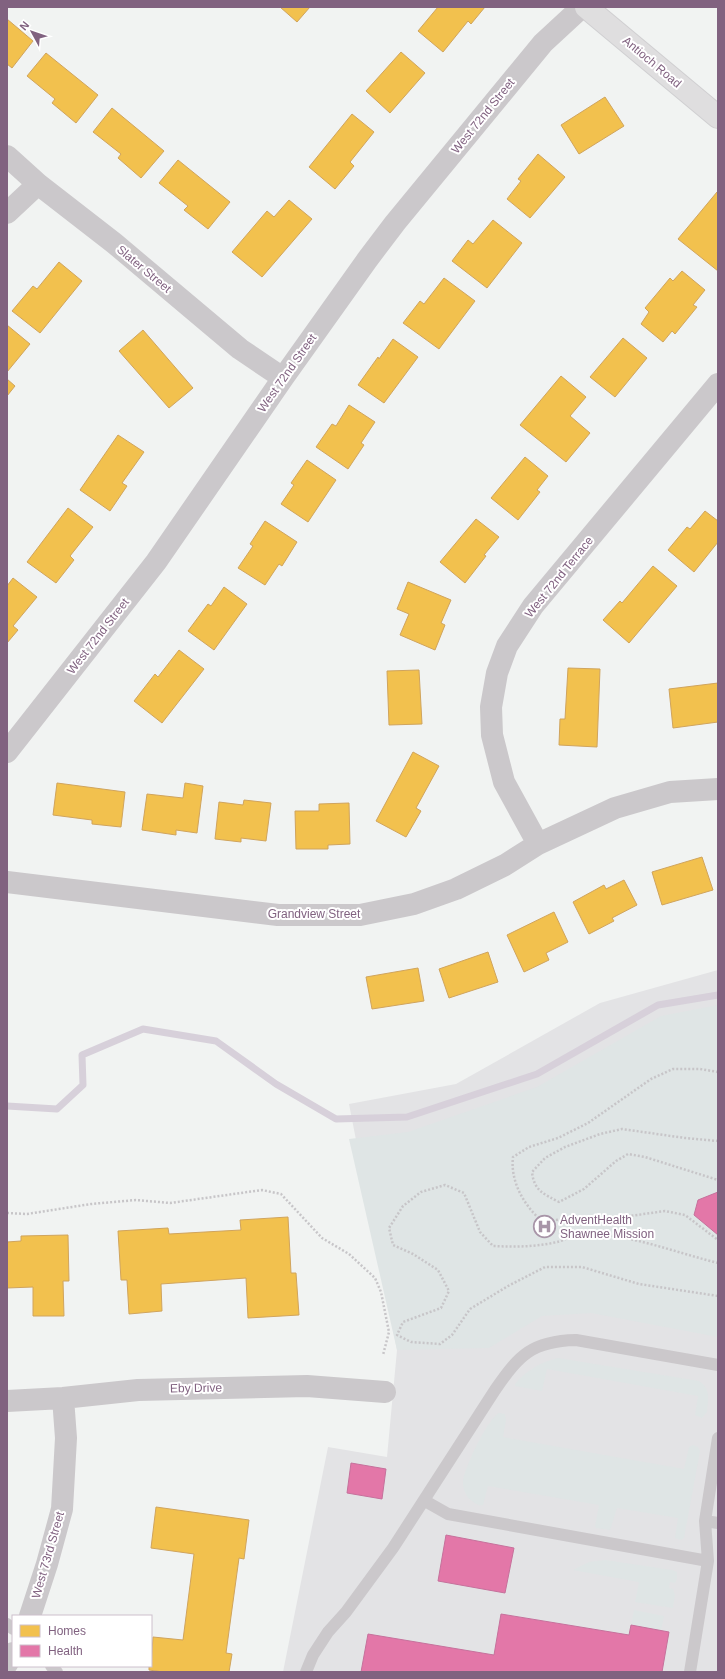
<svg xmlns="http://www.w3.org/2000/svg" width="725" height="1679" font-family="Helvetica,sans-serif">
  <rect width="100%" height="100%" fill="#f1f3f2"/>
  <path fill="#e3e3e5" d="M718,970v702h-435l45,-225 59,10 10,-107 -48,-246 107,-20 144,-81z"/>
  <path fill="#dfe5e5" d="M718,1005v332l-127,-24 -49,3 -53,32 -92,2 -48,-211 59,-7 129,-45 124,-71z
    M558,1358l141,23c12,8 9,18 8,31l-5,6 -7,-3 3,-19 -151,-27 -5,22 -27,-5v-2c12,-14 26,-22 43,-26z
    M499,1413l6,1 1,6 -3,17 181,32 5,-22 4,-2 5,2 2,4 -16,87 -3,2 -6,-2 3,-20 -61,-10 -7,22 -14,-2 -1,-2 4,-21 -111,-19 -5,19c-4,1 -7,-1 -11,-4 -5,-3 -9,-11 -9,-18 0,-13 25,-65 36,-70z
    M605,1560l67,10 5,2v7l-2,4 -5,-1 -1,6 4,1 2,6 -2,13 -38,-6 4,-20 -66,-12 16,-8z
    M634,1610l30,6 -3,14 -30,-5z"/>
  <path fill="#f2c14e" stroke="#d0a45d" d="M280,7h30l-13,15z
    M438,7h47l-14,17 -3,-3 -25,31 -25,-21z
    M7,19l26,22 -21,27 -5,-4z
    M401,52l24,21 -35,40 -24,-22z
    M46,53l52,42 -22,28 -24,-20 3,-4 -28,-23z
    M605,97l19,29 -45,28 -18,-29z
    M112,108l52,43 -23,27 -23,-20 3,-4 -28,-22z
    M352,114l22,18 -24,30 4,4 -19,23 -26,-22z
    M538,154l27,23 -35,41 -23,-19 14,-18 -3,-2z
    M178,160l52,42 -22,27 -24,-19 4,-4 -29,-23z
    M717,192l1,1v78l-40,-32z
    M289,200l23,19 -50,58 -30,-25 35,-41 7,6z
    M493,220l29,23 -35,45 -35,-27 16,-21 5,4z
    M59,262l23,19 -42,52 -28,-22 21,-25 4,3z
    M682,271l23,19 -12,15 4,2 -22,27 -3,-3 -9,11 -22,-18 8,-12 -4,-4 25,-30 3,3z
    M444,278l31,23 -36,48 -36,-26 17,-22 4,3z
    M7,325l23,19 -23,28z
    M143,330l50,58 -24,20 -50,-57z
    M623,338l24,20 -32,39 -25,-20z
    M393,339l25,18 -34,46 -26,-18 20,-28 1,2z
    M561,376l25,21 -16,19 20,17 -24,29 -46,-37z
    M7,379l8,7 -8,10z
    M349,405l26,17 -14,21 3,2 -16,24 -32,-22 16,-23 4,2z
    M118,435l26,17 -22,31 5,3 -17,25 -30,-21z
    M525,457l23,19 -11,14 3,2 -22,28 -27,-22z
    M307,460l29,20 -28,42 -27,-18 13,-19 -3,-2z
    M68,508l25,19 -23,29 4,4 -18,23 -29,-21z
    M705,511l13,10v21l-24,30 -26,-22 19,-23 3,2z
    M476,519l23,18 -15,18 2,1 -21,27 -25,-21z
    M265,521l32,21 -15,24 -3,-2 -14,21 -27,-17 15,-22 -3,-2z
    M653,566l24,20 -48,57 -26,-23 17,-19 2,2z
    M13,578l24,19 -24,29 5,4 -11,13v-57z
    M408,582l43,18 -10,23 4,2 -10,25 -35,-15 9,-21 -12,-5z
    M224,587l23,17 -33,46 -26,-19 20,-27 3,2z
    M179,650l25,19 -42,54 -28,-22 21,-27 3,3z
    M568,668l32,1 -3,78 -38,-2 1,-26h5z
    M419,670l3,54 -33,1 -2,-54z
    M718,683v39l-45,6 -4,-39z
    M413,752l26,14 -23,42 5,3 -15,26 -30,-16z
    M57,783l68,9 -4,35 -29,-3v-4l-39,-5z
    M185,783l18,3 -6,47 -21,-3v5l-34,-5 5,-36 36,4z
    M244,800l27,3 -5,38 -25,-3v4l-26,-3 4,-37 24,3z
    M349,803l1,41 -22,1v4h-32l-1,-38h24v-7z
    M702,857l11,33 -51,15 -10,-33z
    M624,880l13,25 -25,13 2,3 -25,13 -16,-32 31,-17 2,4z
    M554,912l14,30 -22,11 3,7 -25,12 -17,-37z
    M488,952l10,30 -49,16 -10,-29z
    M418,968l6,33 -52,8 -6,-32z
    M288,1217l3,56h5l3,42 -51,3 -2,-40 -85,6 1,27 -33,3 -2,-34h-6l-3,-49 50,-3 1,6 72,-4 -1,-10z
    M68,1235l1,46h-6l1,35h-31v-29l-26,1v-46l14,-1v-5z
    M156,1507l93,13 -5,39 -5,-1 -13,95 6,1 -3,18h-66l-14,-2v-4h2l2,-29 30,3 11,-86 -43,-6z"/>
  <path fill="#e377a8" stroke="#c6719c" d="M718,1192v43l-24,-20 4,-15z
    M351,1463l35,6 -4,30 -35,-6z
    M446,1535l68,13 -9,45 -67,-12z
    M501,1614l128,21 2,-10 38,7 -7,40h-301l7,-38 126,21z"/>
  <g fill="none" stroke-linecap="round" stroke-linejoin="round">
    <path stroke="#d7d0da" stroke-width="7" d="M7,1106l50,3 26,-24 -1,-30 61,-26 73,12 60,43 60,35 71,-2 130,-43 121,-69 60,-10"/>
    <defs>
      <path id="secondary" d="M586,7l132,110"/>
    </defs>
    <use href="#secondary" stroke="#d0cfd1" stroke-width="24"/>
    <path stroke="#c7c5c8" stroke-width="2.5" stroke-dasharray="2 2" stroke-linecap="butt" d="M718,1072l-18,-3h-27l-22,10 -63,44 -30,15 -29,9 -16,10c-3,24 11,49 29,64l40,-3 20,2 63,-9 20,4 33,25
      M718,1141l-33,-3 -63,-9 -22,5 -35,13 -20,11 -13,14c2,19 12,22 27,30l25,-13 32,-28 12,-7 17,3 73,23
      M7,1213l20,1 64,-10 45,-4 34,3 92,-13 19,4 41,44 27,16 26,24 6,14 8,40 -6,23
      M718,1263c-44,-11 -86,-28 -132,-30 -9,-1 -20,7 -29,9 -21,5 -42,5 -64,4l-13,-14 -16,-39 -19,-8 -24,7 -18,14 -14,22 4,17 20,9 25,16 11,21 -8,17 -38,14 -6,13 14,7 29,2 12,-9 18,-26 38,-23 37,-19h37l57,17 79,12"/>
    <path stroke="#cbc8cb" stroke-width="12" d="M425,1501l23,13 260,47
      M705,1521l13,2
      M7,1624l6,5
      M51,1666l6,6
      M306,1672l7,-17 15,-23 18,-20 47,-64 102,-158c24,-35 37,-49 81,-50l142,25
      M690,1672l18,-111 -3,-40 13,-83"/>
    <path stroke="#cbc8cb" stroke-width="22" d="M7,156l31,28 76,59 126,106 43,29
      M7,213l31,-29
      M7,752l149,-190 127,-184 84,-118 28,-37 148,-180 39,-36
      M538,844l-34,-62 -12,-47 -1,-28 6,-34 10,-27 26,-40 185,-222
      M7,882l271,33h82l54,-11 42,-15 49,-24 33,-21 77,-36 55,-16 48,-3
      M7,1401l56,-3 75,-8 169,-4 78,6
      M30,1616l17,-52 15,-55 4,-71 -3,-40
      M7,1664l6,-11"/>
    <use href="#secondary" stroke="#dfdedf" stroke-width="22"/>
  </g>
  <defs>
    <symbol id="hospital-ring" viewBox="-11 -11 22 22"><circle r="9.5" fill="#fff" stroke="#a895a8" stroke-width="1.5"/><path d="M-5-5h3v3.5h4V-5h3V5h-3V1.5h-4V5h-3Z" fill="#a895a8"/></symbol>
  </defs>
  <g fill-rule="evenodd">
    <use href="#hospital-ring" x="532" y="1214" width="25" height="25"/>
  </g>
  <g text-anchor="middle" stroke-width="4" stroke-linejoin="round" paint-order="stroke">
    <g font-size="12" fill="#816280" stroke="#fff">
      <text transform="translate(652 62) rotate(40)" y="4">Antioch Road</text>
      <text transform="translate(483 116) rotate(-51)" y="4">West 72nd Street</text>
      <text transform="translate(144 269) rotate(40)" y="4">Slater Street</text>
      <text transform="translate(287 373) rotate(-55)" y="4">West 72nd Street</text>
      <text transform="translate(559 577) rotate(-51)" y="4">West 72nd Terrace</text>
      <text transform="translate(98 636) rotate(-52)" y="4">West 72nd Street</text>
      <text x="314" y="918">Grandview Street</text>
      <text transform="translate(196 1388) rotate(-1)" y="4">Eby Drive</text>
      <text transform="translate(48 1555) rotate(-74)" y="4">West 73rd Street</text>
    </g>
    <g font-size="12" fill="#816280" stroke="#fff" text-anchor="start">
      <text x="560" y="1224">AdventHealth<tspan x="560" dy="14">Shawnee Mission</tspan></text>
    </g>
  </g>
  <rect width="725" height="1679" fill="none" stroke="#816280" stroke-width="16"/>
  <rect x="12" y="1615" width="140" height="52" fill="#ffffff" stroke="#cdc0cc"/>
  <rect x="20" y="1625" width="20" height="12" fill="#f2c14e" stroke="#cdc0cc"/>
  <text x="48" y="1635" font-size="12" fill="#816280">Homes</text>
  <rect x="20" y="1645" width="20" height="12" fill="#e377a8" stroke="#cdc0cc"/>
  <text x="48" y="1655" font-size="12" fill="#816280">Health</text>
  <g transform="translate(32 32) rotate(310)" stroke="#ffffff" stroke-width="3" paint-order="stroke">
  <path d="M0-3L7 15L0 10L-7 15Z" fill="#816280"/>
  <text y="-6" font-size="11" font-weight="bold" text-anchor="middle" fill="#816280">N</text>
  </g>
</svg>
